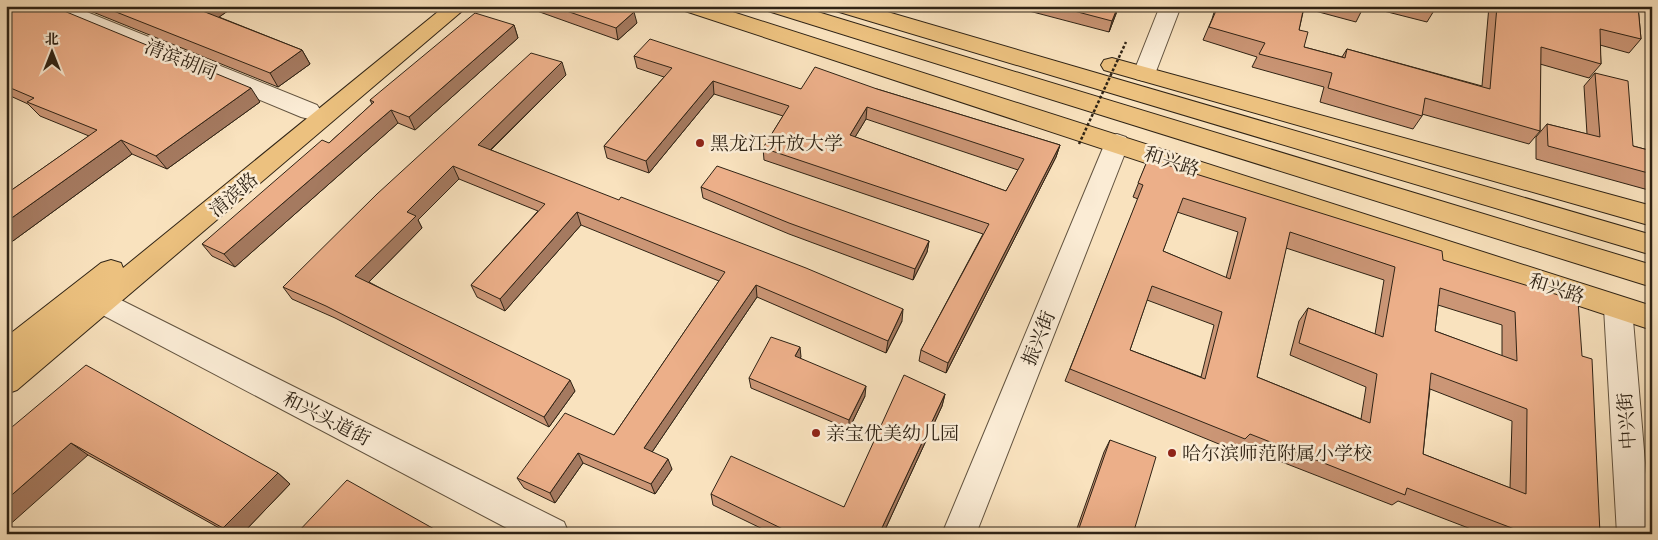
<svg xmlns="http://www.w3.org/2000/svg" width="1658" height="540" font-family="'IM FELL Great Primer','Noto Serif SC',serif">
  <rect width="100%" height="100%" fill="#f9e2be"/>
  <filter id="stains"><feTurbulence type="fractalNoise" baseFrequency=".004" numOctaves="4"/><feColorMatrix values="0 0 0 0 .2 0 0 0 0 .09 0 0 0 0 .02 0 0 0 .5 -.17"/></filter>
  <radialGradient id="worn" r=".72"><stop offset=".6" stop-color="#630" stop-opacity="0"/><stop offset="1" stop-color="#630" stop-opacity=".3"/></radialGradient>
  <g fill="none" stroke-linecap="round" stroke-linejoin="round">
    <defs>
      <path id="minor" d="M43,6h29l245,99 4,6 -4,6 -8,2 -8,-2 -255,-106z
        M1160,6h21l-26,68 -3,5 -8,2 -8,-2 -3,-5z
        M1117,134l9,3 3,6 -153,391h-34l163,-391 3,-6z
        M103,291l461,231 5,12h-51l-425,-224 -4,-8 4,-8z
        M1618,296l10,4 4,8 19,226h-34l-13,-226 4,-8z"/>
      <path id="major" d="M445,6h23l-451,384 -11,4v-57l95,-74 10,-3 10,3 2,5z"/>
      <path id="highway" d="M682,6h32l938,300v24l-967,-319z
        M765,6h33l854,259v22l-884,-276z
        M833,6h34l785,229v20l-816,-244z
        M1112,58l540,148v20l-548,-156 -3,-5 3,-5z"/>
    </defs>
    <use href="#minor" stroke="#62533f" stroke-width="2"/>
    <use href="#major" stroke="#2f2315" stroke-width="2"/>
    <use href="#highway" stroke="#2f2315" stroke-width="2"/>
    <use href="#minor" fill="#fbecd5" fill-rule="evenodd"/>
    <use href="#major" fill="#ecc17f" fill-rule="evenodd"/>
    <use href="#highway" fill="#ecc17f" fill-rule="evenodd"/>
    <path stroke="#2f2315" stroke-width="2.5" stroke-dasharray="3 2" stroke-linecap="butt" d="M1079,144l47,-102"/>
  </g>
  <path fill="#cb9676" stroke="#2f2315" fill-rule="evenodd" d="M6,6l254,96 -93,67 -35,-15 -126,92v-52l83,-58 -49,-20 -12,-12 -22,-10z
    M78,6h157l-16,11 83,33 8,14 -32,23z
    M523,6h95l19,17 -19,17z
    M1010,6h109l-10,26z
    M1216,6h220l-1,3 -8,13 -63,-16 -8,16 -52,-14 -5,22 5,17 38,10 5,-8 135,37 7,-80h149l3,33 -12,14 -29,-8 1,19 -12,14 -49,-14v67l-11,13 -107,-30v2l-9,13 -93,-27 4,-15 -72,-20 5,-10 -54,-17 9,-21z
    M514,25l4,13 -103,92 -17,-7 -163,144 -23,-11 -10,-12 127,-101 43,-39 -2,-4z
    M634,56l167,33h76l183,56 -4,12 -110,216 -27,-12 2,-11 62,-116 -219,-74 -1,-12 20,-32 -69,-22 -65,79 -42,-15 -3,-12 60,-69 -27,-9zM866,119l152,51 -12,21 -151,-54z
    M1595,73l38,73 19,5v40l-116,-32v-22l11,-13 40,10 -3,-48z
    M566,75l-75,75 411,171 -16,32 -129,-56 -105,155 20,17 -17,25 -72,-31 -28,40 -31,-15 -7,-10 97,-43 105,-154 -138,-56 -76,86 -28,-14 -6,-12 67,-74 -79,-32 -41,41 4,8 -53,54 206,109 -26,36 -214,-109 -43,-19 -9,-12z
    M1148,159l295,101 139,96 18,178h-116l-86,-33 -6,4 -151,-59 -5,5 -171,-70 73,-182 -5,-2zM1177,212l61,20 -12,46 -63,-27zM1286,248l98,32 -9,54 -67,-26 -9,13 -9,34 76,32 -5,32 -104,-42zM1147,300l67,25 -13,52 -71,-27zM1438,305l64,20v31l-67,-25zM1430,389l82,32 -2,67 -87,-34z
    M701,187l228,54 -2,11 -14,28 -124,-46 -86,-36z
    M801,357l-1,1 65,38 -16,33 -98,-41 -2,-10z
    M945,394l-3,12 -59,128h-110l-60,-29 -2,-11 133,13z
    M6,432l272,41 12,11 -48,50h-12l-142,-79z
    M1110,440l23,94h-58l29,-82z"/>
  <path fill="#a57a60" stroke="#2f2315" d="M206,6h29l-26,18 -9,-14z
    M1118,6h1l-10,26 3,-11z
    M634,12l3,11 -19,17 -2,-12z
    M514,25l4,13 -103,92 -6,-13z
    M302,50l8,14 -32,23 -8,-14z
    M562,62l4,13 -83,82 -5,-12z
    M713,81l1,13 -65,79 -3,-12z
    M251,88l9,14 -93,67 -11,-13z
    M867,107l-1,12 -17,28 1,-12z
    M391,110l7,13 -163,144 -11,-13z
    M121,140l11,14 -126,92v-24z
    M1060,145l-4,12 -110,216 2,-10z
    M453,166l6,13 -41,41 4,8 -59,60 -8,-12 52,-64z
    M577,212l4,13 -76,86 -5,-12z
    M929,241l-2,11 -14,28 2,-11z
    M756,285l1,12 -109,161 -4,-10z
    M903,309l-1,12 -16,32 2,-12z
    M800,347l1,10 -6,9v-10z
    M570,380l5,11 -26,36 -5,-10z
    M866,386l-1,10 -16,33v-9z
    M945,394l-3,12 -59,128h-4z
    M71,443l17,12 -82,73v-28z
    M578,453l5,10 -28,40 -5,-10z
    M668,459l4,10 -17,25 -4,-10z
    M278,473l12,11 -48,50h-11l-8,-6z"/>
  <path fill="#ecaf89" stroke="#2f2315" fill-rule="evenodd" d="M6,6h46l199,82 -95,68 -35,-16 -115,82v-28l91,-64 -70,-28 7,-4 -28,-12z
    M101,6h105l-6,4 102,40 -32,23z
    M552,6h66l16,6 -18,16z
    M1055,6h63l-6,15z
    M1218,6h86l-5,24 9,2 -4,15 41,11 2,-9 143,40 7,-83h141l3,33 -41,-10 1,35 -60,-17 -1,84 -115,-33 -3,18 -94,-28 4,-15 -73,-19 6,-11 -56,-16z
    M1355,6h9v3z
    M1426,6h10l-1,3z
    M475,13l39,12 -105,92 -18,-7 -167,144 -22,-10 120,-104 7,3 45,-41 -4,-2z
    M650,39l151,50 14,-22 62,22 183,56 -112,218 -27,-13 68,-126 -226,-76 26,-42 -76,-25 -67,80 -42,-15 68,-78 -38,-12zM867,107l157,52 -18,32 -156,-56z
    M531,53l31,9 -84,83 141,55 2,-3 185,71 97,41 -15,32 -132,-56 -112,163 24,11 -17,25 -73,-31 -28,40 -33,-15 48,-65 49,22 111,-163 -148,-60 -77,87 -29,-14 74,-81 -92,-38 -46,46 9,4 -61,60 215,104 -26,37 -218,-111 -43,-19 94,-93z
    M1595,73l33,8 5,65 19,5v23l-104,-28 -1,-22 53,13z
    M1148,159l294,92 1,9 135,41 4,55 10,3 8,175h-83v-4l-110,-42 -2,7 -155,-61 -5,5 -175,-70 73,-184 -5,-2zM1183,198l63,20 -16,61 -67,-28zM1290,232l105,35 -12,70 -75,-29 -9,35 78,31 -7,49 -113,-46zM1152,286l70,26 -17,67 -75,-29zM1440,288l75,24 2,49 -82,-30zM1431,373l96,36 -1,85 -103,-40z
    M717,166l212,75 -14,28 -126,-46 -88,-36z
    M771,337l29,10 -5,9 71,30 -17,34 -100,-42z
    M86,365l192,108 -55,55 -152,-85 -65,57v-68z
    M904,375l41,19 -66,140h-86l-82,-40 20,-38 113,51z
    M1110,440l46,17 -23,77h-56z
    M347,480l96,54h-145l-1,-1z"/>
  <g fill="#8f2418" stroke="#fbecd5" stroke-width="2">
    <circle cx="700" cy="143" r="5"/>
    <circle cx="816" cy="433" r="5"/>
    <circle cx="1172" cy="453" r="5"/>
  </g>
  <g text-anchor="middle" stroke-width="5" stroke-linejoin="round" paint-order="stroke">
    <g font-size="19" fill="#2f2315" stroke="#fbecd5">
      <text transform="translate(181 59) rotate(22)" y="7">清滨胡同</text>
      <text transform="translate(1172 161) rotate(18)" y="7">和兴路</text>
      <text transform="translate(233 194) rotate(-40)" y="7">清滨路</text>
      <text transform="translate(1557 288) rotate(18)" y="7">和兴路</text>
      <text transform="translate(1038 338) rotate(-68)" y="7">振兴街</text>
      <text transform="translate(327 418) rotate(27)" y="7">和兴头道街</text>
      <text transform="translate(1626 421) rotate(-94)" y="7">中兴街</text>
    </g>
    <g font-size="19" fill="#2f2315" stroke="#fbecd5" text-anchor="start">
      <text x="710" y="150">黑龙江开放大学</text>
      <text x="826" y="440">亲宝优美幼儿园</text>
      <text x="1182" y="460">哈尔滨师范附属小学校</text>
    </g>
  </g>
  <rect width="1658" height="540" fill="none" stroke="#f9e2be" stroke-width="25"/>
  <rect x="8" y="8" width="1643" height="525" fill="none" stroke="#2f2315" stroke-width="2.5"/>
  <rect x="12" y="12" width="1633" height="515" fill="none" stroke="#2f2315"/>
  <g transform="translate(52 52)" stroke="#fbecd5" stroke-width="4" paint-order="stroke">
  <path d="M0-4L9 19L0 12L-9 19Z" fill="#2f2315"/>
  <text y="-8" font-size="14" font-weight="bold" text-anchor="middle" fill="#2f2315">北</text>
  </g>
  <rect width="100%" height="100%" filter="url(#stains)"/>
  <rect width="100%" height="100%" fill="url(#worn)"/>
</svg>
